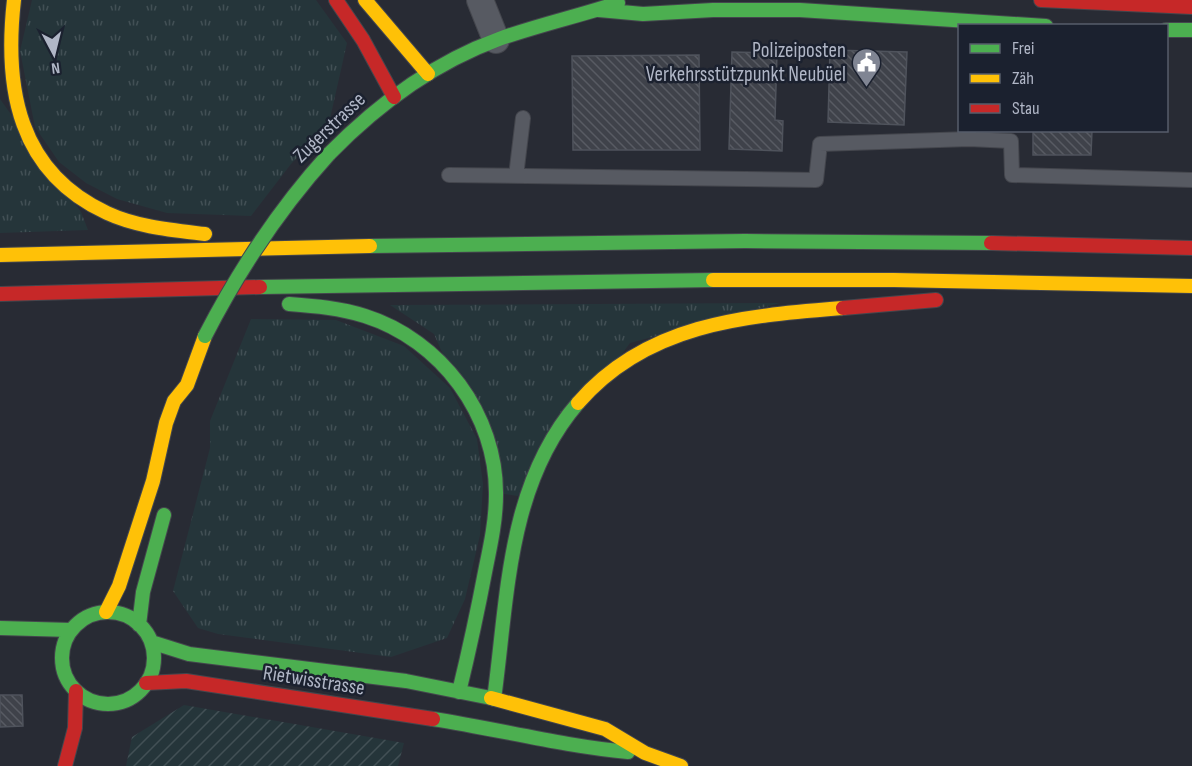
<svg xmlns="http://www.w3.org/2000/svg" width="1192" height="766" font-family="'Sofia Sans Condensed',sans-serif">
  <defs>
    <pattern id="grass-tufts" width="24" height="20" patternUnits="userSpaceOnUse" patternTransform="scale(1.5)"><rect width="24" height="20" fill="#25353a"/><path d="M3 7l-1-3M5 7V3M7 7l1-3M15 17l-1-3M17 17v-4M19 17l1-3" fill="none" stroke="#425055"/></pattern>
    <pattern id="garden-furrows" width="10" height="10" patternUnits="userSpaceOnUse" patternTransform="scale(1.5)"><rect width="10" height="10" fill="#25353a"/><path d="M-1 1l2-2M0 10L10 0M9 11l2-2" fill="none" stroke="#425055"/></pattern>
    <pattern id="building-back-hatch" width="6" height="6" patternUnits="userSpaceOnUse" patternTransform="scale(1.5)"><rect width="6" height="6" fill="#3f424a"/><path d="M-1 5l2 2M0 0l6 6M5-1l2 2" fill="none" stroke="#585b63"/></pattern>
  </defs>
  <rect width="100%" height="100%" fill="#282b34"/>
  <path fill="url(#grass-tufts)" d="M32,0h284l31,43 -18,80 -38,41 -40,52 -84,-3 -50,-14 -31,-16 -27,-21 -24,-35 -15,-76z
    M0,99l81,113 7,18 -88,3z
    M780,303l-150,40 -112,153 -14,-2 -70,-160 -44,-29z
    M251,319l85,1 68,26 46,42 27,51 6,45 -3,51 -15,64 -18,39 -56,19 -173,-23 -20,-6 -25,-37 37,-143v-27z"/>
  <path fill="url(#garden-furrows)" d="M184,705l220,38 -6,23h-272l6,-29z"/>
  <path fill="url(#building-back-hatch)" stroke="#4f535c" stroke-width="1.5" d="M830,50l77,2 -3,73 -76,-3z
    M732,52l45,1 -2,67 8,1 -1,30 -53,-2z
    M699,55l1,95h-127l-1,-94z
    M1033,130h59l-1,25h-58z
    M0,695h22l1,31 -23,1z"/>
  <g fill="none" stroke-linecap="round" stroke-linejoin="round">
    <defs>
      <path id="lane" d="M969,133v6l42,2 1,34 180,5
        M449,175l367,5 4,-36 149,-5
        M516,176l7,-58"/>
      <path id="street" d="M480,0l16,40"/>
      <path id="fast" d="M599,10l44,4 70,-4h87l246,16
        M1166,30h26
        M329,154c49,-50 104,-91 170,-115 39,-14 80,-23 119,-36
        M370,246l375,-5 246,2
        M260,287l453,-7
        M289,304c26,2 51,4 76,12 76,24 132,99 131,179 0,24 -5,48 -10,72 -8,42 -17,84 -27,125
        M62 658a46 46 0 1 1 92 0a46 46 0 1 1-92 0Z
        M139,625l4,-33 21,-77
        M0,628l71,2
        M151,642l38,12 217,27 85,17
        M494,699c14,-102 13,-214 84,-296
        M433,719c65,10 129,27 195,33"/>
      <path id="slow" d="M14,0c-10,88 4,172 93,213 30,14 65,17 98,21
        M365,0l63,74
        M0,255l370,-9
        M713,280h181l298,6
        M578,403c69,-80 167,-87 265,-95
        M106,612l13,-26 34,-105 13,-58 8,-22 13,-16 18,-49
        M491,698l114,31 40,24 36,13"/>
      <path id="jam" d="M336,0l27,40 31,57
        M1041,0l151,7
        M991,243l201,5
        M0,294l260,-7
        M843,308l93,-8
        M146,683l40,-2 247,38
        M65,766l10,-38 1,-37"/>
    </defs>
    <use href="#lane" stroke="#44464d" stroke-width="16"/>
    <use href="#street" stroke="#44464d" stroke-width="28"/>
    <use href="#fast" stroke="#44464d" stroke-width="16"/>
    <use href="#slow" stroke="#44464d" stroke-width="16"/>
    <use href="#jam" stroke="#44464d" stroke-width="16"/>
    <use href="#lane" stroke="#575a62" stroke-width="14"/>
    <use href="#street" stroke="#575a62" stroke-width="26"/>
    <use href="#fast" stroke="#4caf50" stroke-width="14"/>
    <use href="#slow" stroke="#ffc107" stroke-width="14"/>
    <use href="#jam" stroke="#c62828" stroke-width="14"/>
    <defs>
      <path id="fast-bridge" d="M205,336c34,-66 74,-127 124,-182"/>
    </defs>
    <use href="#fast-bridge" stroke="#44464d" stroke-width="16" stroke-linecap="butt"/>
    <use href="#fast-bridge" stroke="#4caf50" stroke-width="14"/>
  </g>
  <defs>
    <symbol id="civic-pin" viewBox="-11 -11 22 30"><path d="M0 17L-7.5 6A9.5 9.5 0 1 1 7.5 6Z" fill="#808593" stroke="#1b212f"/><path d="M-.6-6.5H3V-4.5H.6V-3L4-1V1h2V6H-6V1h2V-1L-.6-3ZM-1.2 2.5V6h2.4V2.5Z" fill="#fff"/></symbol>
  </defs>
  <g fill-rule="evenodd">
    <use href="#civic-pin" x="850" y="46" width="33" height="45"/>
  </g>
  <g text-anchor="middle" stroke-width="5" stroke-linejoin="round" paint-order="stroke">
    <g font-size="21" fill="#b0b6c6" stroke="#1b212f" text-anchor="end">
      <text x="846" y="57">Polizeiposten<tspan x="846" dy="24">Verkehrsstützpunkt Neubüel</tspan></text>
    </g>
    <g font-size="21" fill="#b0b6c6" stroke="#1b212f">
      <text transform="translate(329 127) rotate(-44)" y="7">Zugerstrasse</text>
      <text transform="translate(314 680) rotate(9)" y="7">Rietwisstrasse</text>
    </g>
  </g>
  <rect x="958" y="24" width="210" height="108" fill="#1b212f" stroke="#575d6b" stroke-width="1.5"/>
  <rect x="970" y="44" width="30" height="9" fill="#4caf50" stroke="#575d6b" stroke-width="1.5"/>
  <text x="1012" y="54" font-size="18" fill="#b0b6c6">Frei</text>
  <rect x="970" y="74" width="30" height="9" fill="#ffc107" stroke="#575d6b" stroke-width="1.5"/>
  <text x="1012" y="84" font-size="18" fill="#b0b6c6">Zäh</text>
  <rect x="970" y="104" width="30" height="9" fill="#c62828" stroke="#575d6b" stroke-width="1.5"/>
  <text x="1012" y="114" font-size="18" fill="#b0b6c6">Stau</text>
  <g transform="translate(54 54) rotate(173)" stroke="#1b212f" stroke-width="4.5" paint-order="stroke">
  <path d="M0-4.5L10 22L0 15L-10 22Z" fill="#b0b6c6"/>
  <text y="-9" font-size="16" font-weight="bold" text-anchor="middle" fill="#b0b6c6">N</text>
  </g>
</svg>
